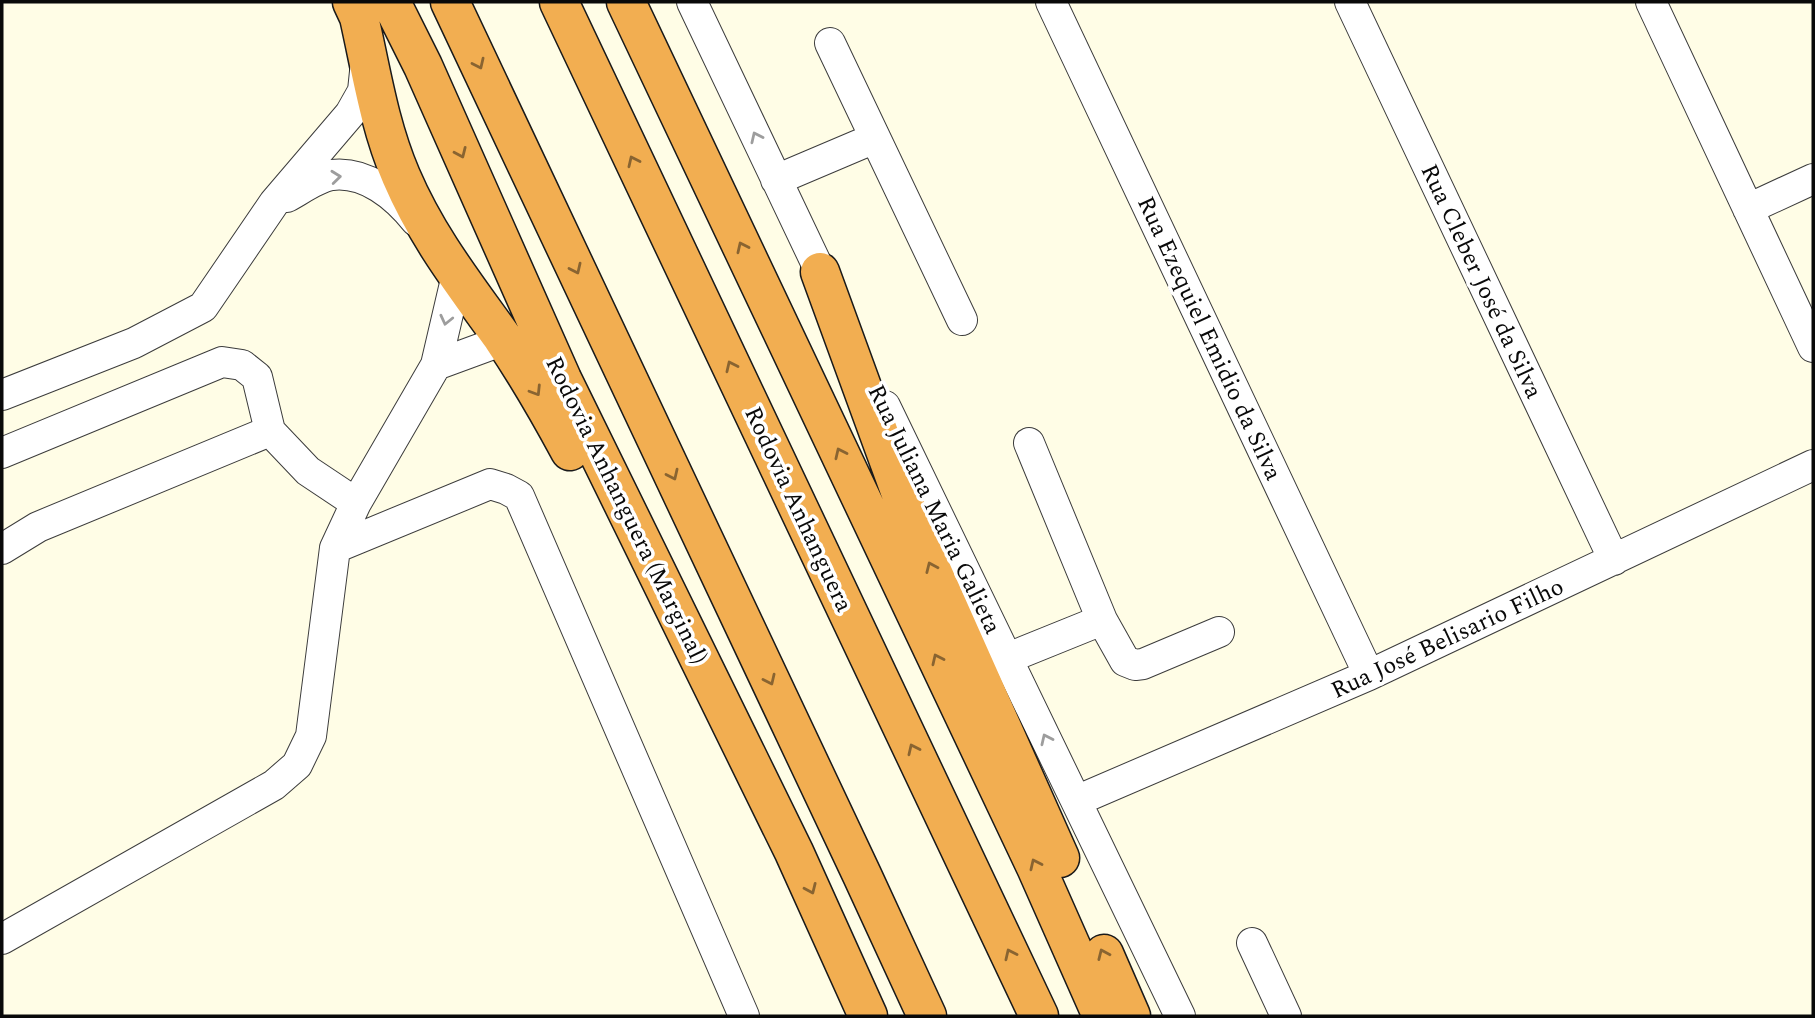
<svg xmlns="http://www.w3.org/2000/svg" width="1815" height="1018" font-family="Spectral,serif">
  <rect width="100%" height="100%" fill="#fffde6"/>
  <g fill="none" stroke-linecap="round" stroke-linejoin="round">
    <defs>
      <path id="minor" d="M692,2l138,290
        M1051,2l318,673
        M1350,2l264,558
        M1651,2l162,345
        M830,43l132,277
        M776,180l99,-42
        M287,197c13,-7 31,-20 45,-22 34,-4 64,21 84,46
        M1748,209l65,-30
        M436,365l68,-25
        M2,395l132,-52 69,-36 71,-104 76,-89 13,-23 3,-29
        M885,406l295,610
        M1029,443l73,177 23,41 10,4 8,-1 76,-32
        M2,453l220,-91 20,3 15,12 13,54 38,40 48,32
        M335,548l155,-64 16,5 13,7 225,520
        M2,549l36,-22 232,-96
        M1008,658l94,-38
        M1076,801l293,-126 444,-210
        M2,939l272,-154 23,-20 14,-29 24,-188 21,-45 80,-138 21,-90
        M1252,943l34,73"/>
      <path id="highway" d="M352,2l7,15c12,53 20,108 42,159 26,61 63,108 101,161 25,37 47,75 68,114
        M391,2l32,64 139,313 232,473 74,164
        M450,2l412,873 65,141
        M559,2l480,1014
        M626,2l410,865 66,149
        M820,272l96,263 144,323
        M1104,954l27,62"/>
    </defs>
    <use href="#minor" stroke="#3c3c3c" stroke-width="32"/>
    <use href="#highway" stroke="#1a1a1a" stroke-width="41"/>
    <use href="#minor" stroke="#fff" stroke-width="30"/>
    <use href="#highway" stroke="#f2ae51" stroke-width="38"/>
  </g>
  <defs><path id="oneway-chevron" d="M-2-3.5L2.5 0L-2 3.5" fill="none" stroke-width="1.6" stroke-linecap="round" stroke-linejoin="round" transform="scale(1.75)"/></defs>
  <g stroke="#896431">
    <use href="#oneway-chevron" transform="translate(479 64) rotate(65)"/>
    <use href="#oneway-chevron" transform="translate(461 153) rotate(66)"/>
    <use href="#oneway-chevron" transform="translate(633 161) rotate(-115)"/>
    <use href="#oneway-chevron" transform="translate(742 247) rotate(-115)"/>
    <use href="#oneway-chevron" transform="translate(576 269) rotate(65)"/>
    <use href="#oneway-chevron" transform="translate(731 366) rotate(-115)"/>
    <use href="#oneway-chevron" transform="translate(536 391) rotate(58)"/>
    <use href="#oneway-chevron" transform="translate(840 453) rotate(-115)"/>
    <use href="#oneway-chevron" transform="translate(673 475) rotate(65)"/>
    <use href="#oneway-chevron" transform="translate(931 567) rotate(-114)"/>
    <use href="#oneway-chevron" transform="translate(937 659) rotate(-115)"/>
    <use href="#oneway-chevron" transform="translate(770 680) rotate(65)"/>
    <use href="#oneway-chevron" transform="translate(913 749) rotate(-115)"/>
    <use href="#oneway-chevron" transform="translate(1035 864) rotate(-115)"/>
    <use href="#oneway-chevron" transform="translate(811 889) rotate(66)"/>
    <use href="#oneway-chevron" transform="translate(1010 954) rotate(-115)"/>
    <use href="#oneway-chevron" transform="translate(1103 954) rotate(-114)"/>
  </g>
  <g stroke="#9d9d9d">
    <use href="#oneway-chevron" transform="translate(756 137) rotate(-115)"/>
    <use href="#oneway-chevron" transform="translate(336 177) rotate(-6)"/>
    <use href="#oneway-chevron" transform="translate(446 320) rotate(103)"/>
    <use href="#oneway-chevron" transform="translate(1046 739) rotate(-115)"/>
  </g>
  <g text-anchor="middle" stroke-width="7" stroke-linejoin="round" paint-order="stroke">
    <g font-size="24" fill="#090909" stroke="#fff">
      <text transform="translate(1482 281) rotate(65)" y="8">Rua Cleber José da Silva</text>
      <text transform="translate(1210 338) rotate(65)" y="8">Rua Ezequiel Emidio da Silva</text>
      <text transform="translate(799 509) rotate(65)" y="8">Rodovia Anhanguera</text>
      <text transform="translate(935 509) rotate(64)" y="8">Rua Juliana Maria Galieta</text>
      <text transform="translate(627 510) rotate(64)" y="8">Rodovia Anhanguera (Marginal)</text>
      <text transform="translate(1447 638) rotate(-25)" y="8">Rua José Belisario Filho</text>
    </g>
  </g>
  <rect width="1815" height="1018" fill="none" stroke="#090909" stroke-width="7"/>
</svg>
